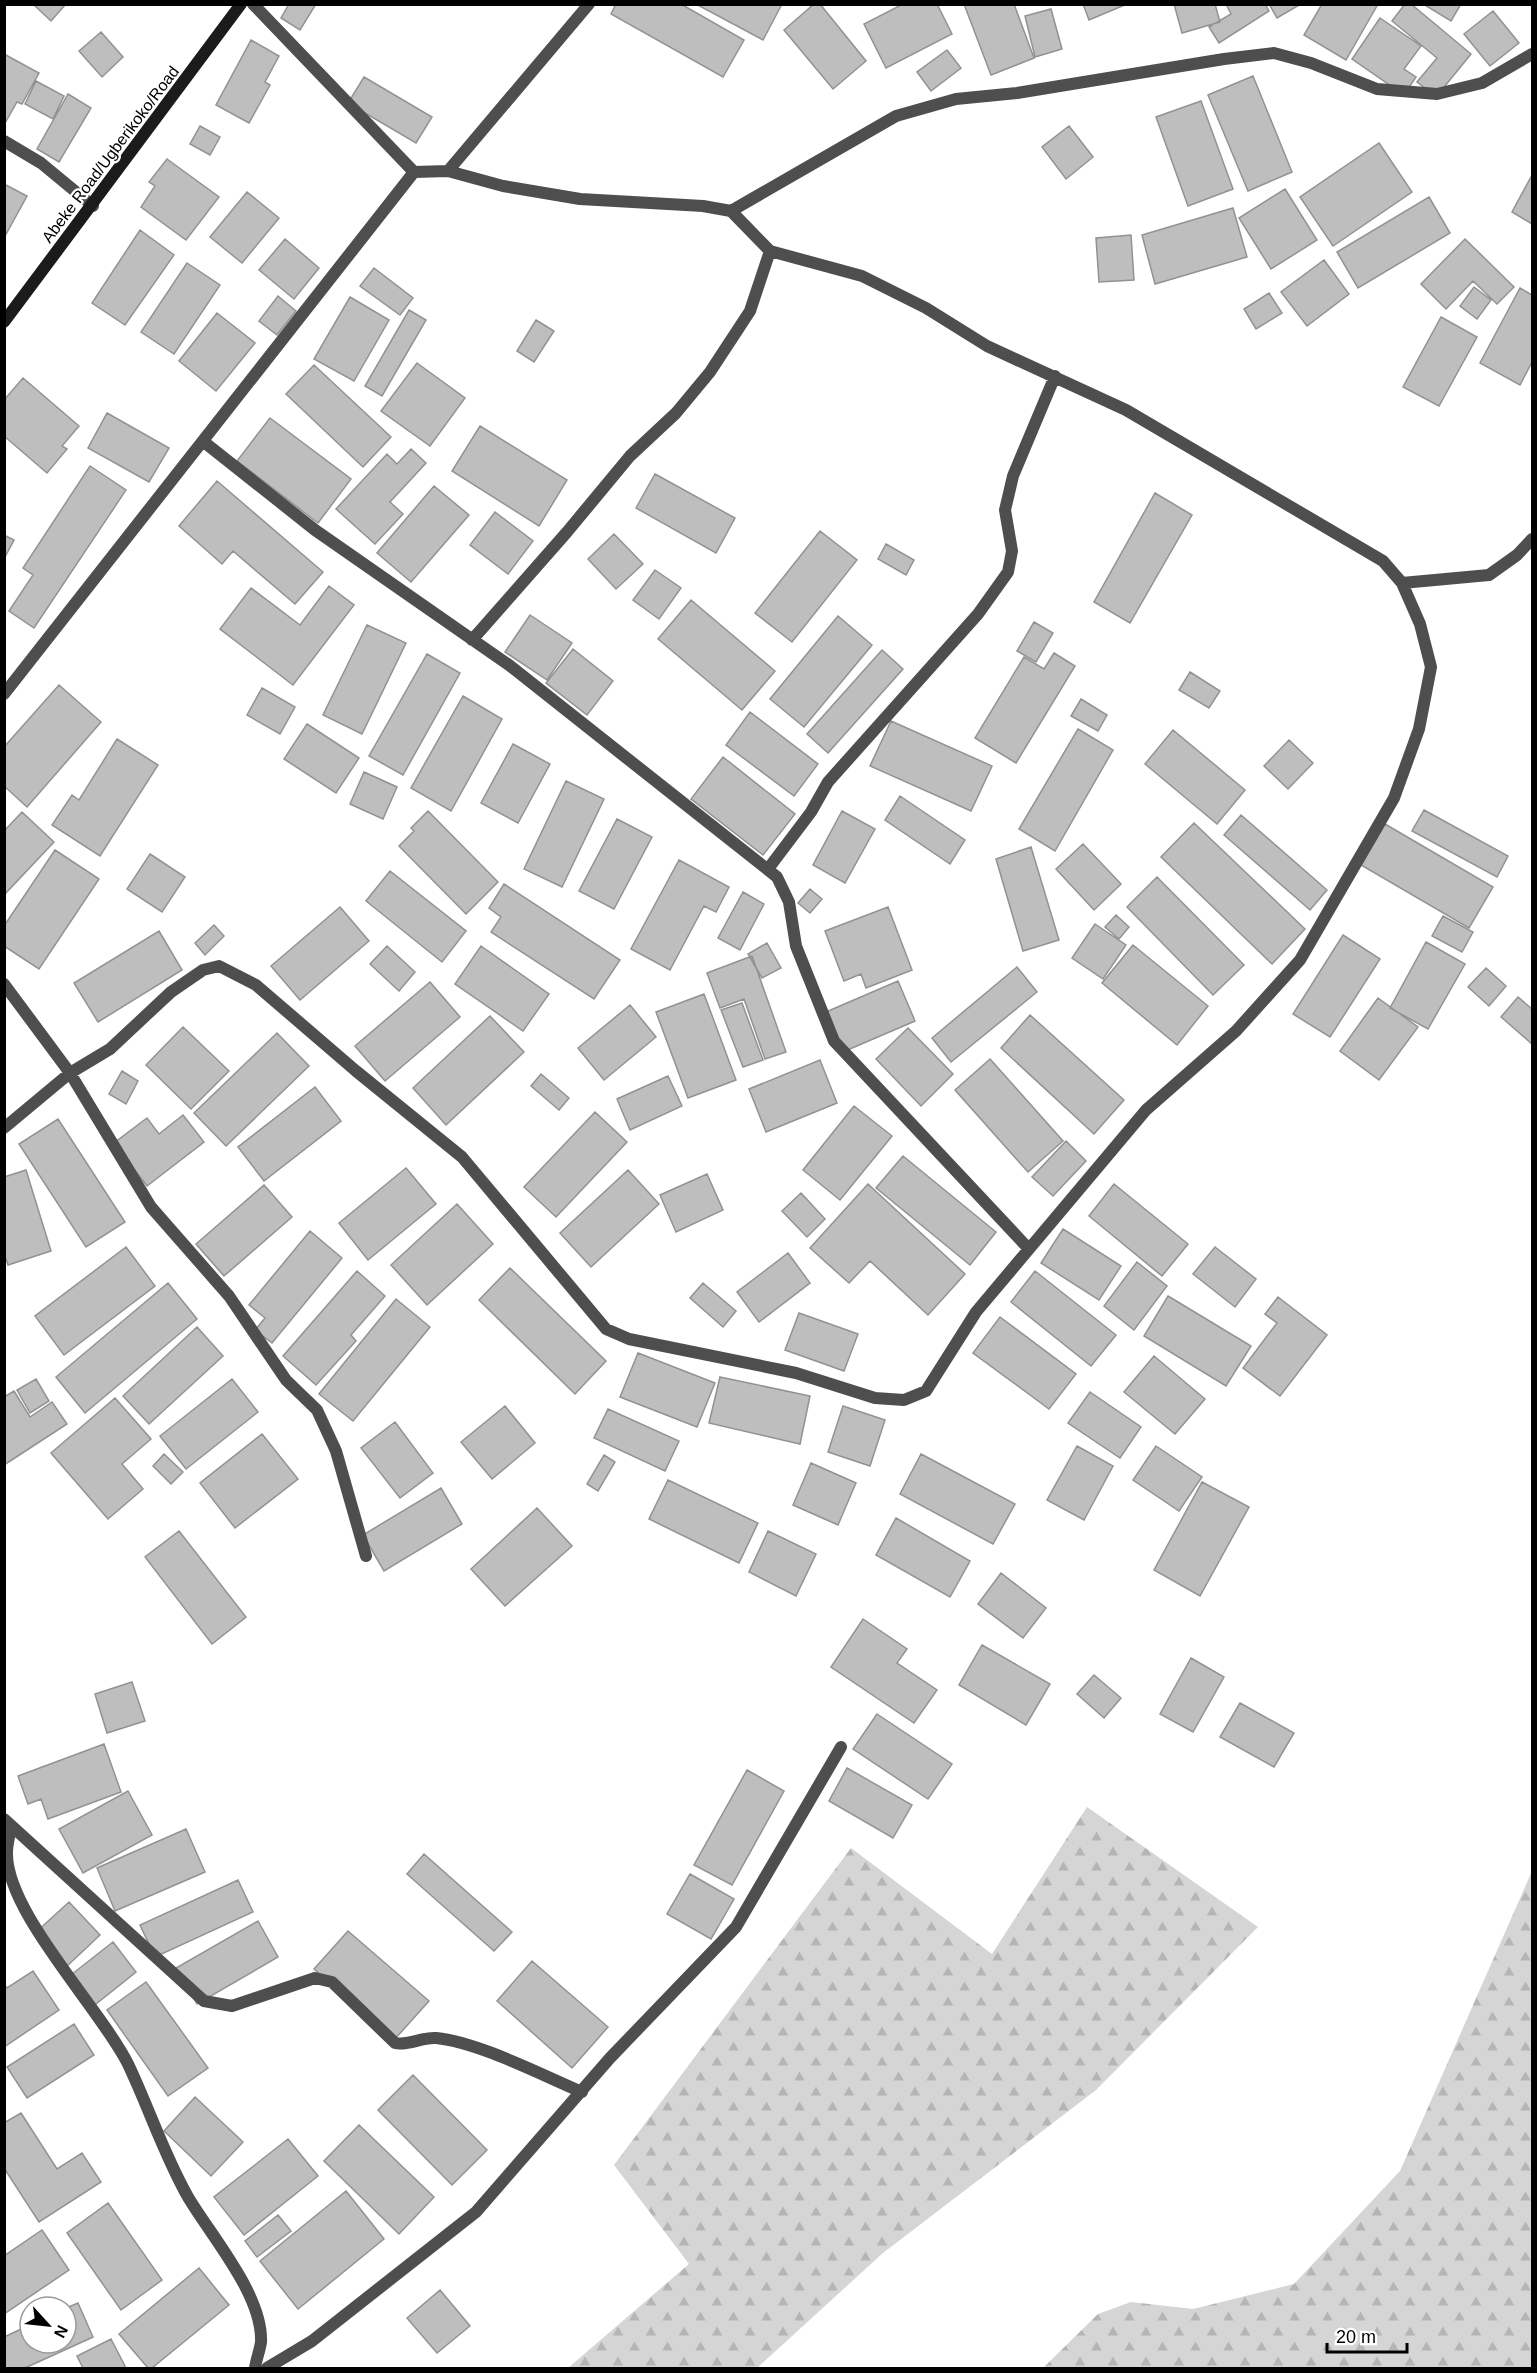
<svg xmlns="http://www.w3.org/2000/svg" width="1537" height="2373" font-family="Arial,sans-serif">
  <defs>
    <pattern id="forest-firs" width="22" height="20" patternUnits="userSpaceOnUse" patternTransform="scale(1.5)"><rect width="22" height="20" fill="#d5d5d5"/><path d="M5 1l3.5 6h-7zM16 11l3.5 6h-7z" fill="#b5b5b5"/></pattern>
  </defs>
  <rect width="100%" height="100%" fill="#fff"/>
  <path fill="url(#forest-firs)" d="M1087,1807l171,120 -162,163 -213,163 -126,115h-189l121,-104 -75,-99 237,-317 141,106z
    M1532,1871v497h-489l55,-54 33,-12 62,7 101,-25 106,-113z"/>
  <path fill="#bebebe" stroke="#929292" stroke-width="1.5" d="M33,4h33l-15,17z
    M289,4h27l-16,26 -19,-12z
    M616,4h65l63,36 -21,37 -112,-63z
    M696,4h83l2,2 -18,34z
    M814,4h6l46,57 -33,28 -49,-59z
    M903,4h34l15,30 -66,34 -22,-44z
    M964,4h50l20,54 -43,17z
    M1083,4h44l-38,16z
    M1174,4h41l5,18 -38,11z
    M1226,4h39l4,7 -50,32 -10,-16 22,-13z
    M1269,4h32l-24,14z
    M1322,4h56l-32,56 -42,-25z
    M1405,4h6l60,50 -35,43 -19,-15 20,-24 -45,-37z
    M1423,4h38l-10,17z
    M1051,9l11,40 -27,8 -10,-41z
    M1493,11l26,32 -29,23 -26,-32z
    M1380,18l41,28 -17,23 12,8 -12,18 -52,-36z
    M101,32l22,25 -21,20 -23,-26z
    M251,40l28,16 -14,26 5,3 -21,38 -33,-18z
    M947,50l14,18 -30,23 -14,-19z
    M4,54l35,19 -17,31 -5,-2 -13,23z
    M1253,76l39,96 -44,19 -40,-96z
    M364,77l68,40 -16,26 -68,-40z
    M36,81l28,15 -11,23 -28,-15z
    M68,94l23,14 -32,54 -22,-13z
    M1201,101l32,88 -45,17 -32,-89z
    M200,126l20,11 -10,18 -20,-11z
    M1069,126l24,31 -27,22 -24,-32z
    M1379,143l33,49 -79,54 -33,-49z
    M167,159l52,38 -33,43 -45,-33 14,-21 -6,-4z
    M1532,175v49l-20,-12z
    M4,184l23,12 -23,42z
    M1285,189l32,51 -46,29 -32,-51z
    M247,192l32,26 -37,45 -32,-26z
    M1429,197l21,36 -92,55 -21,-36z
    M1233,208l14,49 -92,27 -13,-49z
    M140,230l34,25 -49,70 -33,-22z
    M1131,235l3,45 -35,2 -3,-44z
    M285,239l34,29 -25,31 -35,-29z
    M1465,239l49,48 -17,17 -24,-23 -27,28 -25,-25z
    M1324,260l25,34 -42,32 -26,-34z
    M187,263l33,22 -46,69 -33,-22z
    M374,268l39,30 -13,17 -40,-29z
    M1474,287l17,13 -14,19 -17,-13z
    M1520,288l12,7v67l-12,23 -40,-22z
    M1269,293l13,20 -26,16 -12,-20z
    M278,296l18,15 -19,24 -18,-14z
    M350,297l39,23 -35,61 -40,-22z
    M409,310l17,10 -44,76 -17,-10z
    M217,313l38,30 -39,48 -37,-30z
    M1441,317l36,20 -38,69 -36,-19z
    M536,320l18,11 -20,31 -17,-11z
    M417,363l48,35 -35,48 -49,-35z
    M314,365l77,72 -28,30 -77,-73z
    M23,378l56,48 -17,20 5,3 -20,24 -43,-37v-36z
    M107,413l62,35 -20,34 -61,-34z
    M270,418l81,61 -33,44 -81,-62z
    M480,426l87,54 -28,46 -87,-55z
    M411,449l15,14 -36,39 13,12 -28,30 -39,-35 51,-55 10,10z
    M90,466l36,24 -92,138 -25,-17 24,-36 -10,-7z
    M655,474l80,44 -19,35 -80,-45z
    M217,481l106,91 -28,32 -62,-53 -11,13 -43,-38z
    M434,486l35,29 -58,67 -34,-29z
    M1155,493l37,22 -62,108 -36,-21z
    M495,512l38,29 -25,33 -38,-29z
    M820,531l37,29 -65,82 -37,-29z
    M614,534l29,30 -27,25 -28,-30z
    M4,535l10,5 -10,19z
    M886,544l28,16 -8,15 -28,-16z
    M655,570l26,18 -22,31 -26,-19z
    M329,586l25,19 -61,80 -73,-56 31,-41 49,37z
    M691,600l84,71 -33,39 -84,-71z
    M530,615l42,28 -25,37 -42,-28z
    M838,616l34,29 -68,82 -34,-28z
    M1034,622l19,11 -17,29 -19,-11z
    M367,625l39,18 -44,91 -39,-19z
    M573,649l40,32 -26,34 -41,-32z
    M882,650l21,19 -75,84 -21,-19z
    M1054,653l21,13 -59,97 -41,-25 49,-81 20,12z
    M427,654l33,19 -57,102 -34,-19z
    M1190,672l30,19 -11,17 -30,-18z
    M59,685l42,37 -74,85 -23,-21v-39z
    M262,688l33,19 -15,27 -33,-19z
    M463,696l39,23 -51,92 -40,-23z
    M1081,699l26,16 -9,16 -27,-15z
    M750,712l68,52 -24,32 -68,-51z
    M891,721l101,45 -21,45 -101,-45z
    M307,724l52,34 -23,35 -52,-34z
    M1078,729l35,21 -58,101 -36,-22z
    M1173,730l72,60 -28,34 -72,-60z
    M117,739l41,26 -58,91 -48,-31 20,-30 7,5z
    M1289,740l24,23 -25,26 -24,-23z
    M513,744l37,20 -32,59 -37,-20z
    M723,757l72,57 -32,41 -72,-56z
    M364,772l33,15 -14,32 -33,-15z
    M566,781l38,18 -42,88 -38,-18z
    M900,796l65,44 -15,24 -65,-44z
    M1424,810l84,46 -11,21 -85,-46z
    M428,811l70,71 -32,32 -67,-68 15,-15 -3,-3z
    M842,811l33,18 -30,54 -32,-18z
    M22,812l32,30 -50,53v-64z
    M1241,815l86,75 -17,20 -86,-75z
    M617,819l35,18 -38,72 -35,-18z
    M1194,823l111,106 -33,35 -111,-107z
    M1385,824l108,63 -24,41 -108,-63z
    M1083,844l38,40 -27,26 -38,-41z
    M1031,847l28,93 -36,11 -27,-92z
    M55,850l44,29 -60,90 -35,-23v-20z
    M150,854l35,23 -23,35 -35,-23z
    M679,860l50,27 -13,25 -12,-6 -34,64 -39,-21z
    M390,871l76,60 -24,31 -76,-61z
    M1157,877l87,88 -31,30 -86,-88z
    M504,884l116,76 -26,39 -103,-67 10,-15 -12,-9z
    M810,889l12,10 -12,14 -12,-10z
    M743,892l21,12 -24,46 -22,-12z
    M340,907l29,34 -69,59 -29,-34z
    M888,907l24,63 -46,18 -5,-14 -17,7 -19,-50z
    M1116,915l13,12 -10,12 -14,-12z
    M1443,916l30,16 -11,20 -30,-16z
    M1095,924l31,21 -23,34 -31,-21z
    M214,925l10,11 -19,19 -10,-12z
    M159,931l23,39 -84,52 -24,-39z
    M1343,935l37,24 -50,78 -37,-23z
    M1426,942l39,22 -37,65 -38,-21z
    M767,943l14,25 -19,10 -14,-24z
    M1133,945l75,61 -31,39 -75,-62z
    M387,946l28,26 -16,19 -29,-27z
    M481,946l68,48 -26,37 -68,-47z
    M752,956l34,96 -21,7 -21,-60 -24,9 -13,-35z
    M1017,967l20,25 -86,70 -19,-24z
    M1486,968l20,18 -17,20 -21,-19z
    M898,981l17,40 -72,31 -17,-40z
    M430,982l30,35 -75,64 -30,-35z
    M704,994l32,86 -48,18 -32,-86z
    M1518,997l14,12v35l-31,-27z
    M1378,998l40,29 -39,53 -39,-29z
    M742,1003l21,57 -20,7 -22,-57z
    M630,1005l26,32 -52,43 -26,-32z
    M1030,1015l94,85 -30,34 -93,-86z
    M490,1016l34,36 -78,73 -33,-37z
    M183,1027l46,44 -38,38 -45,-44z
    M908,1028l45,46 -32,32 -45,-47z
    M277,1033l32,33 -83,80 -32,-33z
    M990,1059l73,82 -35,31 -73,-82z
    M820,1060l17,43 -71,29 -17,-43z
    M122,1071l16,10 -12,23 -17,-10z
    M541,1074l28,24 -10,12 -28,-24z
    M668,1076l14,30 -52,24 -13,-31z
    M315,1087l26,34 -77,60 -26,-34z
    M854,1106l38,30 -52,64 -37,-30z
    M595,1112l32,30 -71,75 -32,-30z
    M183,1115l21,27 -57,44 -33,-43 33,-25 12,16z
    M58,1119l67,103 -39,25 -67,-103z
    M1066,1141l20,20 -33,35 -21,-19z
    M903,1156l93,76 -26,33 -94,-77z
    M406,1168l30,36 -68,56 -29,-37z
    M26,1170l25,81 -43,14 -4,-12v-76z
    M628,1170l31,34 -68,63 -31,-34z
    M707,1174l16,36 -47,22 -16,-37z
    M868,1184l97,90 -37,41 -58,-54 -21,22 -39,-35z
    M1114,1184l74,60 -26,32 -73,-60z
    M264,1185l28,32 -68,59 -28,-32z
    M801,1193l24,26 -18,18 -25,-26z
    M457,1204l36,40 -66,61 -36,-40z
    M1063,1229l58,37 -22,34 -58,-37z
    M310,1231l32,27 -70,85 -17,-13 10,-12 -16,-13z
    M126,1247l29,39 -91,69 -29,-39z
    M1215,1247l41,32 -21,28 -42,-33z
    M788,1253l22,30 -51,39 -22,-30z
    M1137,1262l30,24 -33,44 -30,-24z
    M510,1268l96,93 -31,33 -96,-94z
    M357,1271l28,25 -34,39 5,6 -40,44 -33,-29z
    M1035,1271l81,64 -25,31 -80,-64z
    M168,1283l29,36 -112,94 -29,-36z
    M703,1283l33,28 -13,16 -33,-29z
    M1168,1296l83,50 -25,40 -82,-50z
    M1278,1297l49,38 -47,61 -37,-28 34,-45 -12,-9z
    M396,1299l34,28 -77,94 -34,-27z
    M799,1313l59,21 -14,37 -59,-21z
    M1000,1317l76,57 -27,35 -76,-56z
    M197,1327l26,29 -74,68 -26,-28z
    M638,1353l77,30 -18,44 -77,-30z
    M1154,1356l51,43 -30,35 -51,-42z
    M720,1377l90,19 -10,48 -91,-21z
    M36,1379l13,22 -19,12 -13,-23z
    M232,1379l26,33 -72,57 -26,-33z
    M14,1391l16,26 22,-15 15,22 -63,41v-68z
    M1090,1392l51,35 -21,31 -52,-35z
    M115,1398l36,41 -29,25 21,25 -35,30 -57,-66z
    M505,1406l30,37 -43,36 -31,-37z
    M843,1406l42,14 -15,46 -42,-14z
    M608,1409l71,32 -14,30 -71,-33z
    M395,1422l38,51 -33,25 -39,-50z
    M262,1434l36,45 -63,49 -35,-45z
    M1077,1446l36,20 -29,54 -37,-20z
    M1156,1446l46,31 -23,34 -46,-31z
    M164,1454l19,18 -12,12 -18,-18z
    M921,1454l94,50 -22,40 -93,-50z
    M604,1455l11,7 -17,29 -11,-7z
    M811,1463l45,20 -18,42 -45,-20z
    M668,1480l90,43 -19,40 -90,-44z
    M1202,1482l47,25 -49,89 -46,-26z
    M441,1488l21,36 -78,47 -21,-36z
    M537,1508l35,38 -67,60 -34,-37z
    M896,1518l74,43 -20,36 -74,-42z
    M179,1531l67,86 -34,27 -67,-87z
    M768,1531l48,23 -20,42 -47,-24z
    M1001,1573l45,35 -23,30 -45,-34z
    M863,1619l44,30 -10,14 40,27 -23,33 -83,-56z
    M982,1645l68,39 -24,41 -67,-40z
    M1191,1658l33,19 -31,55 -33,-18z
    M1094,1675l27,23 -17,20 -27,-24z
    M132,1682l13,39 -38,12 -12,-39z
    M1240,1703l54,30 -20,34 -54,-30z
    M877,1714l75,50 -24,35 -75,-50z
    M104,1744l17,48 -73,27 -7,-20 -13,5 -10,-28z
    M847,1768l65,37 -19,33 -64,-37z
    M747,1770l37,21 -52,94 -38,-20z
    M128,1791l24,44 -69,38 -24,-44z
    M186,1829l19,43 -90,39 -18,-43z
    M424,1854l88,78 -18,19 -87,-77z
    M690,1874l44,25 -23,40 -44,-25z
    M238,1880l15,32 -98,45 -15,-32z
    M69,1902l31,33 -35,33 -31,-34z
    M258,1921l20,36 -81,47 -21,-36z
    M348,1931l81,70 -35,39 -80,-71z
    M113,1942l23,30 -45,36 -24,-30z
    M532,1961l76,66 -36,41 -75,-67z
    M33,1971l26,39 -55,37v-63l3,4z
    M146,1982l62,86 -40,28 -61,-86z
    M74,2024l20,31 -67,43 -20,-31z
    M413,2075l74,75 -35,35 -74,-75z
    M195,2097l48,45 -32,34 -47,-45z
    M21,2113l36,56 25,-16 19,29 -62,40 -35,-54v-45z
    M359,2125l75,72 -35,37 -75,-73z
    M288,2139l30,37 -74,59 -30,-38z
    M346,2191l38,48 -86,70 -38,-48z
    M108,2203l54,77 -41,30 -54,-77z
    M278,2215l13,16 -34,26 -12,-16z
    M42,2230l27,40 -65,44v-58z
    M199,2268l30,37 -77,63h-4l-29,-34z
    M440,2290l30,36 -33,27 -30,-35z
    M78,2303l15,34 -68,31h-21v-31l26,-12v18h36v-35z
    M111,2339l15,29h-43l-6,-12z"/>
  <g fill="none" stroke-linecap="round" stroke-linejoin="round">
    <path stroke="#4e4e4e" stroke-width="12" d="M4,141l37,22 52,43
      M448,171l141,-167
      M731,211l165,-95 60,-17 61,-6 207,-34 50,-6 37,10 66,26 60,5 45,-11 50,-29
      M204,442l111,88 194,135 268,212 12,25 7,44 38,95 194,207
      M1402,583l87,-8 28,-20 15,-16
      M472,640l95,-108 63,-76 46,-43 34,-41 40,-61 20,-60
      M4,694l410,-522 -161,-168
      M768,869l43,-57 17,-30 150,-168 30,-42 4,-21 -7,-41 8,-34 42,-100
      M4,984l66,89 81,134 78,89 57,84 31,30 19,41 30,105
      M4,1128l66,-55 40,-24 61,-57 32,-22 16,-4 37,19 100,86 106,86 144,172 23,10 167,34 79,25 29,2 22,-9 50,-79 170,-202 90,-79 64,-71 94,-162 25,-69 12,-62 -11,-43 -18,-41 -19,-22 -257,-151 -139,-64 -61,-38 -64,-32 -92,-25 -39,-40 -28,-5 -123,-7 -77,-13 -55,-15 -34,1
      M4,1819l200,182 28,5 83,-28 17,4 63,61c14,3 26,-6 41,-5 42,4 106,37 146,54
      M11,1826c-1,8 -4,18 -4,26 -2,59 93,156 121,212 21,44 36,91 60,133 23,39 75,98 73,145 -1,8 -5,18 -6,26
      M267,2368l45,-27 164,-129 134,-154 126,-131 105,-180"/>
    <path stroke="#1b1b1b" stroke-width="12" d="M4,322l237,-318"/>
  </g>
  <g text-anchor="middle" stroke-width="4.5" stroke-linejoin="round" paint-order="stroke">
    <g font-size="16" fill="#000" stroke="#fff">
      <text transform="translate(110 154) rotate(-53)" y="6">Abeke Road/Ugberikoko/Road</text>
    </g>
  </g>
  <rect width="1537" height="2373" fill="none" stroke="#000000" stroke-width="12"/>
  <g transform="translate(48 2325) rotate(117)"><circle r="28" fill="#ffffff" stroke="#999999" stroke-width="1.5"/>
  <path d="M0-4.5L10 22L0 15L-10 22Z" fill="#000000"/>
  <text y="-9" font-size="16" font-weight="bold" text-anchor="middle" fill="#000000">N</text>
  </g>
  <path d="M1327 2343v9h80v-9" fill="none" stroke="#000000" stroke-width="3"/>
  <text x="1336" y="2343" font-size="18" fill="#000000" stroke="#ffffff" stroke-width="4.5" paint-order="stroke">20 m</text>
</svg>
